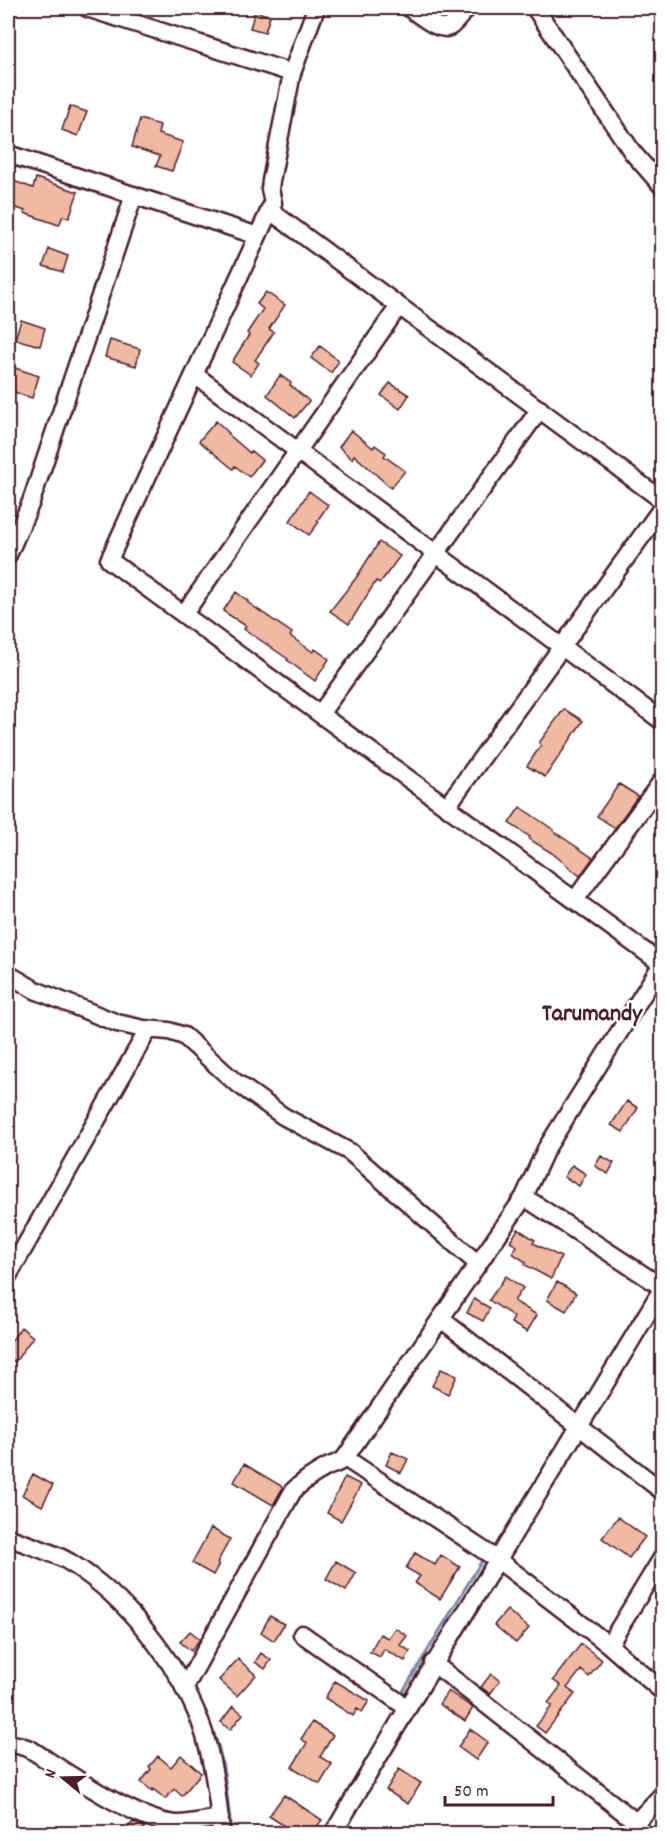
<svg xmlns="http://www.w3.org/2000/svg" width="670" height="1841" font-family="Dekko,sans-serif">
  <defs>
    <pattern id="water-waves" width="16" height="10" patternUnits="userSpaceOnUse" patternTransform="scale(1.5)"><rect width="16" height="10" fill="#9cd1fa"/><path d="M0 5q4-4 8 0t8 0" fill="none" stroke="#88b3d6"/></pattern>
  </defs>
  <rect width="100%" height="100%" fill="#fff"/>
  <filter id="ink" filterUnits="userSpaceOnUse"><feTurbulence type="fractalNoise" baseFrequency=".0167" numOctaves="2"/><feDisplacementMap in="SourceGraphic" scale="12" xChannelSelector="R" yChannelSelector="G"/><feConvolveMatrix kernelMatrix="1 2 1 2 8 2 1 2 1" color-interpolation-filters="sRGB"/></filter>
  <g filter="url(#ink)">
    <path fill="url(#water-waves)" stroke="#7b8aa7" stroke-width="1.5" d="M482,1559l1,1 -82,136 -1,-1z
      M193,1686c10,20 19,39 26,60 8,28 10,59 13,87h-2c-3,-28 -5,-57 -13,-84 -5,-22 -15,-42 -25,-62z"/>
    <path fill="#efb9a3" stroke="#4a1f2b" stroke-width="1.5" d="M255,11l15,5 -5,16 -15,-4z
      M70,106l17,6 -9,24 -16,-6z
      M140,119l20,6 -2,9 25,8 -11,29 -16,-5 4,-10 -28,-9z
      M36,178l42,14 -9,26 -6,-2 -4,9 -35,-12 1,-2 -17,-6v-14l3,-11 22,8z
      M49,249l19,7 -5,16 -20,-6z
      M266,292l19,13 -16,24 5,3 -19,28 4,3 -8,12 -19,-13 17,-27 -2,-2 16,-24 -6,-5z
      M21,320l24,8 -5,18 -25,-7z
      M110,340l30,9 -4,17 -31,-9z
      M320,346l19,15 -8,12 -20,-15z
      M12,367l27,9 -7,22 -24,-8v-9z
      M280,375l11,8 -1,2 19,16 -14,17 -28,-23z
      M390,383l19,12 -9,14 -19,-14z
      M216,421l13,12 -1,1 22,19 1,-2 11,9 -13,17 -14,-11 -2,3 -34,-28z
      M351,430l22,18 2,-3 11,8 -2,3 21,15 -14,17 -37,-33 -2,4 -13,-12z
      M309,491l19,14 -11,16 2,1 -10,13 -19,-14z
      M379,542l21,14 -20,27 -4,-2 -27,43 -19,-13 26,-33z
      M236,592l12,9 -1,1 45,31 -2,3 23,16 2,-3 14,10 -14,22 -28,-21 1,-1 -44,-30 2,-3 -23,-15z
      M564,709l19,12 -38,56 -18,-11 14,-21 -2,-2z
      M619,784l19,12 -23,32 -18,-12z
      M520,807l34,23 -1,1 40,27 -13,18 -28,-23 -23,-14 1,-2 -21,-14z
      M627,1101l11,7 -15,24 -12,-7z
      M601,1156l13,7 -6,11 -13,-8z
      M572,1165l14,9 -7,12 -15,-9z
      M518,1229l17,11 -2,3 28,14 -10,22 -26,-14 1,-3 -14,-9 5,-7 -7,-4z
      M506,1276l17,12 -9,13 23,14 -10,17 -16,-9 3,-6 -25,-17z
      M557,1282l19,11 -10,18 -19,-11z
      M474,1299l16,9 -7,13 -16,-8z
      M21,1327l12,10 -18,25 -7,-5v-11z
      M441,1369l16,7 -9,18 -16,-8z
      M392,1452l16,7 -7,14 -15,-8z
      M244,1464l39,23 -10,18 -39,-23z
      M33,1474l20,11 -11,21 -20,-11z
      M345,1477l16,8 -20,36 -14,-8z
      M618,1517l27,20 -16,21 -27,-20z
      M211,1528l19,11 -13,24 2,1 -6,11 -21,-12z
      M415,1553l20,12 6,-10 19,12 -20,32 -25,-16 5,-7 -14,-8z
      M336,1561l20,12 -10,18 -20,-12z
      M507,1610l22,18 -13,15 -22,-18z
      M270,1616l14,8 -10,17 -13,-9z
      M395,1628l12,8 -7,9 10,6 -5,10 -21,-12 -4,8 -10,-5 10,-18 8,4z
      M190,1631l10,8 -9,12 -11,-9z
      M581,1644l21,16 -13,17 -8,-7 -14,18 8,6 -30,39 -9,-7 16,-20 -4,-3 13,-17 -8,-6z
      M261,1653l10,7 -6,9 -10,-7z
      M238,1659l18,16 -19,21 -18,-16z
      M491,1674l9,7 -10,13 -9,-7z
      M335,1681l34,20 -7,11 -5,-3 -4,7 -28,-18z
      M448,1691l25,17 -8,13 -26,-17z
      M233,1706l10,8 -13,16 -9,-8z
      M312,1722l21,13 -13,22 12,7 -12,20 -28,-17 15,-24 -6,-4z
      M470,1729l18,13 -12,18 -18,-13z
      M181,1755l20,18 -19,23 -8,-7 -9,10 -12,-10 -1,2 -11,-9 10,-13 -2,-2 9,-11 13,11z
      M399,1769l22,14 -13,21 -22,-14z
      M284,1795l38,25 -10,13h-17l-26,-17z
      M133,1822l12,5 -6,6h-16z"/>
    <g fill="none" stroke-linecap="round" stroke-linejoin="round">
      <defs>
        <path id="minor" d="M87,8l205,65
          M409,8c10,6 31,26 42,18 6,-5 11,-13 17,-18
          M535,8l98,145 29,33
          M8,154l250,82
          M269,210l393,290
          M195,375l467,346
          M8,555l23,-53 103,-307
          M184,614l215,-308
          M320,714l220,-305
          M447,806l215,-298
          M575,900l87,-119
          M8,974l27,16 82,33 27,6 25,2 15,5 50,45 49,35 67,36 128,112
          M524,1197l138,90
          M8,1276l140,-246
          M441,1319l221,172
          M345,1458l153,102 111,85 53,46
          M8,1537c19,8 46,15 63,26 55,34 105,98 129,158 13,35 18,75 21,113
          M302,1634l104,73
          M609,1645l53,-87
          M433,1663l203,159
          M184,1689l109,-198c10,-10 21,-17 34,-24 7,-3 13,-4 18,-9l179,-261 22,-48 116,-185 -553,-404 164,-357 -3,-14 1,-8 21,-108 24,-65
          M8,1744l10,1 12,4c35,22 108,74 148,75 13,0 28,-4 42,-6
          M333,1834c107,-184 221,-363 329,-545
          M625,1834l37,-39"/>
      </defs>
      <use href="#minor" stroke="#4a1f2b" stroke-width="21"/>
      <use href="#minor" stroke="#fff" stroke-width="16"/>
    </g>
  </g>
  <g text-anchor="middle" stroke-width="5" stroke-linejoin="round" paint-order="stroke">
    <g font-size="24" font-weight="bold" fill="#4a1f2b" stroke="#fff">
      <text x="592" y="1020">Tarumandy</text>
    </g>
  </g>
  <rect width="670" height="1841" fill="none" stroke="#fff" stroke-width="30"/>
  <rect x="15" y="15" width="640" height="1811" fill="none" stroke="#4a1f2b" stroke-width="2" filter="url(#ink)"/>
  <g transform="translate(63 1778) rotate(289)" stroke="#ffffff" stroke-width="4.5" paint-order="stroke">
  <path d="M0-4.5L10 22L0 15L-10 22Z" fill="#4a1f2b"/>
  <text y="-9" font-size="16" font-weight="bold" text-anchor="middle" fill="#4a1f2b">N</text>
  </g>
  <path d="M445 1796v9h108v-9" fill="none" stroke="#4a1f2b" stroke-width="3"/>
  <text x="454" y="1796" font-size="18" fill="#4a1f2b" stroke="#ffffff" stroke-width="4.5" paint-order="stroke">50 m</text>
</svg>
